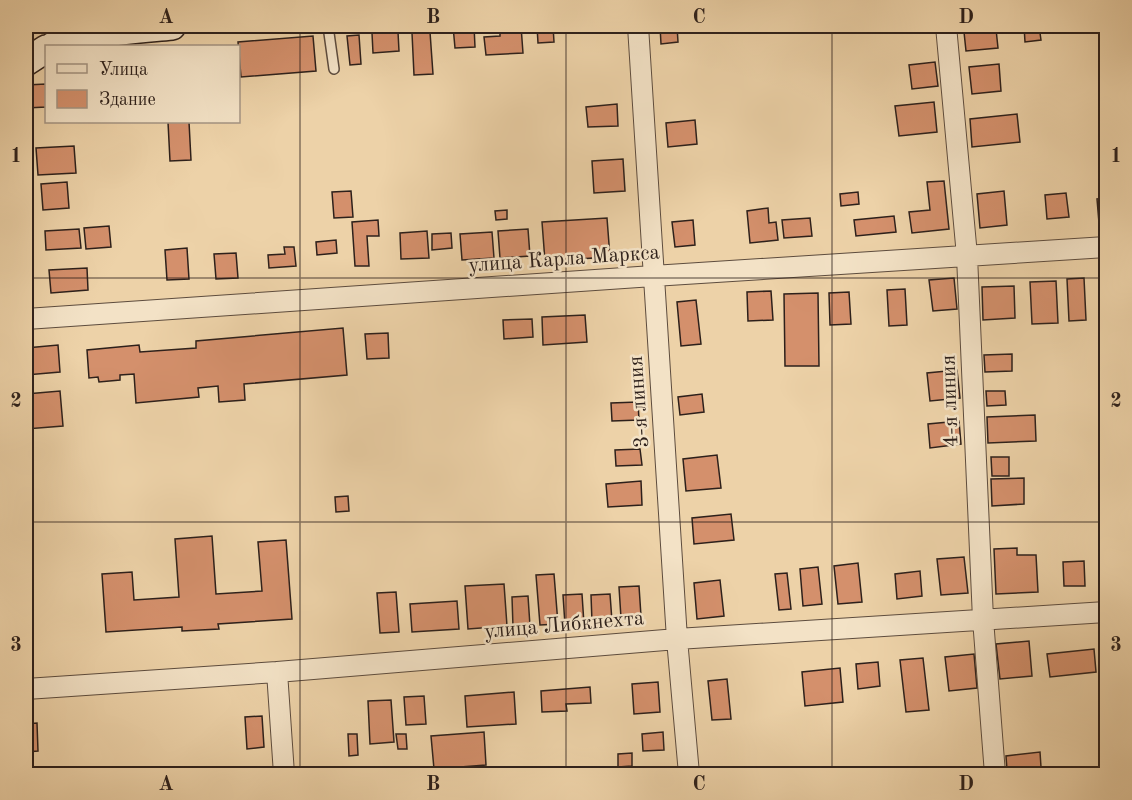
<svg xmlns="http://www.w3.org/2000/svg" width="1132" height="800" font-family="'Old Standard TT',serif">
  <rect width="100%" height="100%" fill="#edd2a8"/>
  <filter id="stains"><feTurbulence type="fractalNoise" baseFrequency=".00333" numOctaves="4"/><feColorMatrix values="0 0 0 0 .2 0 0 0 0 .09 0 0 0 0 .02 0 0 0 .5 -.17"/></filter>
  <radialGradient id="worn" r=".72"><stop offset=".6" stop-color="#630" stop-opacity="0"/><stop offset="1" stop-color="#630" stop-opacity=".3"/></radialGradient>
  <path fill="#d4906c" stroke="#2d201b" stroke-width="1.5" d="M453,26h21l1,21 -20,1z
    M500,26h21l2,27 -37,2 -2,-18 16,-1z
    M537,26h16l1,16 -16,1z
    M597,26h19v6l-19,1z
    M660,26h17l1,16 -17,2z
    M1024,26h15l2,14 -16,2z
    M1082,26h24v1l-24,2z
    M996,29l2,19 -32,3 -2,-19z
    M398,32l1,19 -26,2 -1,-20z
    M430,32l3,42 -19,1 -2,-42z
    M359,35l2,29 -11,1 -3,-29z
    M313,36l3,35 -75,6 -3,-35z
    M935,62l3,24 -26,3 -3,-24z
    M999,64l2,27 -29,3 -3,-27z
    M46,84v23l-20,1v-23z
    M934,102l3,30 -38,4 -4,-30z
    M617,104l1,22 -30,1 -2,-20z
    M1017,114l3,28 -48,5 -2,-28z
    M695,120l2,24 -29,3 -2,-24z
    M168,122h21l2,38 -21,1z
    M74,146l2,27 -38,2 -2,-27z
    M623,159l2,32 -31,2 -2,-32z
    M944,181l5,48 -37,4 -3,-21 21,-2 -3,-28z
    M67,182l2,26 -26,2 -2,-26z
    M351,191l2,26 -19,1 -2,-26z
    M1004,191l3,34 -27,3 -3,-34z
    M858,192l1,12 -18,2 -1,-12z
    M1066,193l3,24 -22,2 -2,-24z
    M1106,198v24l-7,1 -2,-24z
    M768,208l1,15 7,-1 2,18 -28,3 -3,-32z
    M507,210v9l-11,1 -1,-9z
    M894,216l2,16 -40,4 -2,-16z
    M607,218l3,39 -65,4 -3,-39z
    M810,218l2,18 -28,2 -2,-18z
    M378,220l1,16h-12l2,30h-14l-3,-44z
    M693,220l2,25 -20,2 -3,-25z
    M109,226l2,21 -25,2 -2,-21z
    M79,229l2,19 -35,2 -1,-19z
    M528,229l2,27 -30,2 -2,-27z
    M427,231l2,27 -28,1 -1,-26z
    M492,232l2,26 -32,2 -2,-26z
    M451,233l1,15 -20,2v-16z
    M336,240l1,13 -20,2 -1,-13z
    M284,247h10l2,19 -27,2 -1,-13 17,-1z
    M187,248l2,31 -22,1 -2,-30z
    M236,253l2,25 -22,1 -2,-25z
    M87,268l1,22 -37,3 -2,-23z
    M954,278l3,31 -24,2 -4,-31z
    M1084,278l2,42 -17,1 -2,-42z
    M1056,281l2,42 -26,1 -2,-42z
    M1014,286l1,32 -32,2 -1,-33z
    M905,289l2,36 -18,1 -2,-36z
    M771,291l2,29 -25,1 -1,-29z
    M849,292l2,32 -21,1 -1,-32z
    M818,293l1,73h-34l-1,-72z
    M696,300l5,44 -20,2 -4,-44z
    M585,315l2,27 -44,3 -1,-28z
    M532,319l1,18 -29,2 -1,-19z
    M343,328l4,47 -103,9 1,16 -26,2 -1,-16 -20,2 1,9 -63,6 -2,-29 -14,1v5l-21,2 -1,-5 -9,1 -2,-28 52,-5 1,7 56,-4v-7z
    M388,333l1,25 -22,1 -2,-25z
    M58,345l2,27 -34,3v-27z
    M1012,354v17l-27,1 -1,-17z
    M957,370l3,28 -30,3 -3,-28z
    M60,391l3,35 -37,3v-35z
    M986,391h19l1,14 -19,1z
    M702,394l2,18 -24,3 -2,-18z
    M638,402l1,18 -27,1 -1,-18z
    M1035,415l1,26 -48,2 -1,-26z
    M959,421l2,23 -31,4 -2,-24z
    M640,449l2,16 -26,1 -1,-16z
    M717,455l4,33 -35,3 -3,-32z
    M991,457h18v19h-17z
    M1024,478v26l-32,2 -1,-27z
    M641,481l1,24 -34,2 -2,-23z
    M348,496l1,15 -13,1 -1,-15z
    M731,514l3,26 -40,4 -2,-26z
    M212,536l4,58 46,-3 -4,-49 28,-2 6,79 -74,5 1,5 -37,2v-4l-76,5 -4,-58 30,-2 2,28 45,-3 -4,-58z
    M1017,548v7h19l2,37 -42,2 -2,-45z
    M964,557l4,36 -27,2 -4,-36z
    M1084,561l1,25h-21l-1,-24z
    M858,563l4,39 -24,2 -4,-38z
    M818,567l4,37 -19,2 -3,-37z
    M920,571l2,25 -25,3 -2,-25z
    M787,573l4,36 -12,1 -4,-36z
    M554,574l4,50 -18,1 -4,-50z
    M720,580l4,36 -27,3 -3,-36z
    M504,584l3,42 -39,3 -3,-43z
    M639,586l2,30 -20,2 -2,-31z
    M396,592l3,40 -19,1 -3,-40z
    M582,594l2,30 -19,1 -2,-30z
    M610,594l2,27 -20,1 -1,-27z
    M528,596l2,30 -17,1 -1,-30z
    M457,601l2,28 -47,3 -2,-28z
    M1029,641l3,35 -32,3 -4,-35z
    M1094,649l2,23 -46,5 -3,-23z
    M1099,649h7v24l-5,1z
    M974,654l3,34 -28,3 -4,-34z
    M923,658l6,52 -23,2 -6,-52z
    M878,662l2,24 -22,3 -2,-25z
    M840,668l3,34 -38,4 -3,-34z
    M727,679l4,40 -19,1 -4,-39z
    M658,682l2,30 -26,2 -2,-30z
    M590,687l1,16 -25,1 1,7 -25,1 -1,-21z
    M514,692l2,32 -49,3 -2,-31z
    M424,696l2,28 -20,1 -2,-28z
    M391,700l3,42 -24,2 -2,-43z
    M262,716l2,31 -17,2 -2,-32z
    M37,723l1,28 -12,1v-28z
    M484,732l2,33 -52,4 -3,-33z
    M663,732l1,18 -21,1 -1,-17z
    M348,734h9l1,21 -9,1z
    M396,734h10l1,15h-9z
    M1040,752l1,15 -34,3 -1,-14z
    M632,753v13l-14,1v-13z
    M760,770v4h-49z"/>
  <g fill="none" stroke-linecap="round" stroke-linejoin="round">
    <defs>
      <path id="lane" d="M328,26l6,43"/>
      <path id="street" d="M638,26l39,613 12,135
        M946,26l21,230 16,363 12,155
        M26,319l627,-43 453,-29
        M277,672l7,102
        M26,689l251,-17 400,-33 429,-27"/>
      <path id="secondary" d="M53,46c38,-14 78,-16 119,-20
        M26,62l20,-13"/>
    </defs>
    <use href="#lane" stroke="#5d4c3e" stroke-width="12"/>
    <use href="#street" stroke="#5d4c3e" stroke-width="22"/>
    <use href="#secondary" stroke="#2d201b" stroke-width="30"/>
    <use href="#lane" stroke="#f3e2c6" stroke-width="9"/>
    <use href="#street" stroke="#f3e2c6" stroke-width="20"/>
    <use href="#secondary" stroke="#f3e2c6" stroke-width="27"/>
  </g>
  <path fill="none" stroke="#2d201b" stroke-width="1.5" stroke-opacity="0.55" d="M300,26v748M566,26v748M832,26v748M26,278h1080M26,522h1080"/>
  <g text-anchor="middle" stroke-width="5" stroke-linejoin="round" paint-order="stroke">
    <g font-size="21" fill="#2d201b" stroke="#f3e2c6">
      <text transform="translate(564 258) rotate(-4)" y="7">улица Карла Маркса</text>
      <text transform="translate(949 401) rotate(-92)" y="7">4-я линия</text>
      <text transform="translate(638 402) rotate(-94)" y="7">3-я линия</text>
      <text transform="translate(564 624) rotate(-5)" y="7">улица Либкнехта</text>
    </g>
  </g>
  <rect width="1132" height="800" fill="none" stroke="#edd2a8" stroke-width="66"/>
  <rect x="45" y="45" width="195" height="78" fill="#f3e2c6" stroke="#a49482" stroke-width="1.5"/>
  <rect x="57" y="64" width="30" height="9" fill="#f3e2c6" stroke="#a49482" stroke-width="1.5"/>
  <text x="99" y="75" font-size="18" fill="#2d201b">Улица</text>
  <rect x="57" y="90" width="30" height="18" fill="#d4906c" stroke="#a49482" stroke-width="1.5"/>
  <text x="99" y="105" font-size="18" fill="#2d201b">Здание</text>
  <rect x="33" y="33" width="1066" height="734" fill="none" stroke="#2d201b" stroke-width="2"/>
  <g font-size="20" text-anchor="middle" font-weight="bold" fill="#2d201b">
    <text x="166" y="23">A</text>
    <text x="433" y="23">B</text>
    <text x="699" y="23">C</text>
    <text x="966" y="23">D</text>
    <text x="16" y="162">1</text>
    <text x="1116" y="162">1</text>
    <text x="16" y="407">2</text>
    <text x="1116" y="407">2</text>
    <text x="16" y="651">3</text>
    <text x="1116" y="651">3</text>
    <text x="166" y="790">A</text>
    <text x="433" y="790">B</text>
    <text x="699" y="790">C</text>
    <text x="966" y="790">D</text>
  </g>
  <rect width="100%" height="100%" filter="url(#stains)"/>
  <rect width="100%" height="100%" fill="url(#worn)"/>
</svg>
